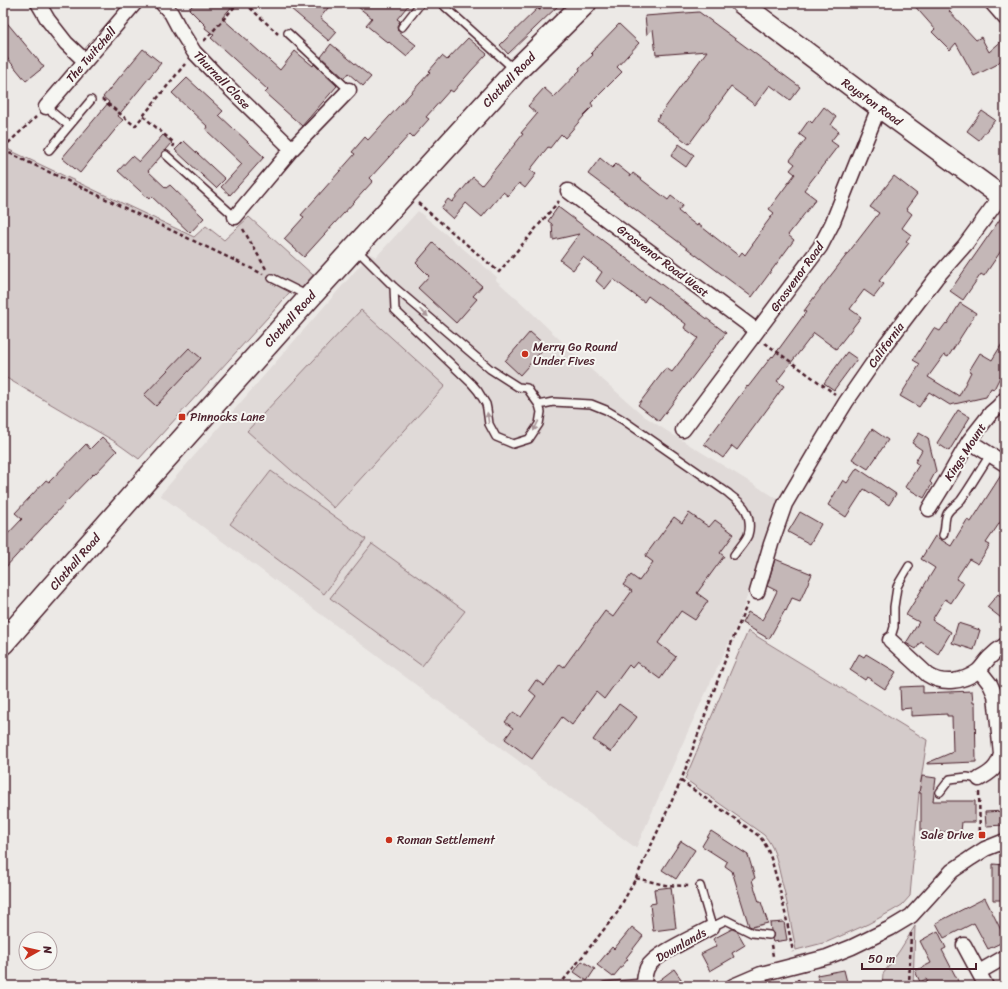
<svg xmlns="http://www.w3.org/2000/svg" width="1008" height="989" font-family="Sriracha,sans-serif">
  <rect width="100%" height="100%" fill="#ece9e6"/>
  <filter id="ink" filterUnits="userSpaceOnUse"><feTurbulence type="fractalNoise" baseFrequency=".025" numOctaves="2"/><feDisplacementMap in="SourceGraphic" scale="8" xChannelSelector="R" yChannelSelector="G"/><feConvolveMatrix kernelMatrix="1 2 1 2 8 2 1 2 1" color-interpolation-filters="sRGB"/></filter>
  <g filter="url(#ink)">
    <path fill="#e0dad8" d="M418,211l79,66 -1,3 32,29 59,57 57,50 23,15 114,70 -44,124 -47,102 -54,121 -476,-353 210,-241 7,3v-1z"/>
    <path fill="#d4cbca" stroke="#8f757a" d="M3,147l191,90 12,-11 18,14 25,-23 64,58 -14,16 -6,-3 -15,18 -139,153 -25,-18 -111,-65z
      M361,310l84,76 -111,122 -87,-77z
      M271,471l95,68 -42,55 -94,-70z
      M372,544l93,67 -43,55 -92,-68z
      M748,631l179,109 -8,53 -9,103 -8,9 -10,6 -24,13 -41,18 -31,8c-5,-25 -9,-51 -16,-76 -3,-14 -6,-28 -16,-39l-79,-56z
      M915,926l-2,60h-31l1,-12 17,-24z"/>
    <path fill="#c4b7b7" stroke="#4a1f2b" d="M195,3h40l-13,15 58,52 15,-19 18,15 1,-2 23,22 -35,40 -37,-33 3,-3 -57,-52 3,-3 -9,-7 1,-2 -17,-17z
      M284,3h48l-12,15 17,14 -8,9z
      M353,3h57l-13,16 3,2 -3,5 1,5 18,14 -9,12 -18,-15 -1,1 -22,-18 6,-7z
      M543,3h18l-53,51 -8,-9z
      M912,3h46l-9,8 27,29 5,-3 8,15 16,-14v18l-9,9 -22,11 -18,-33 -6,7 -18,-18 3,-3z
      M699,12l101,75 -10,13 -20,-15 -15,20 -24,-18 -42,57 -33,-24 51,-69 -51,4 -3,-26 -6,6 -2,-19z
      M3,18l41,49 -18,14 -23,-28z
      M619,24l20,19 -22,24 5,5 -31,31 2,3 -10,10h1l-19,22 -4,-4 -11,14 -2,-1 -18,23 6,4 -11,14 -6,-5 -11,13 -5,-4 -21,25 -16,-14 -13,16 -12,-11 7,-9 4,3 21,-25 9,8 41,-51 -2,-1 16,-19 -9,-8 16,-18 10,9 26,-27 -1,-2 14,-13 -2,-2z
      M468,38l19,16 -16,17 -18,21 -3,-2 -24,27 3,2 -16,18 -3,-3 -40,44 3,3 -69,76 -20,-18 20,-22 -3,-2 54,-61 -3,-2 13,-15 3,3 62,-68 -1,-1 13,-15 5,4z
      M331,44l40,33 -8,9 -15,-13 -4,5 -23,-21z
      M143,49l18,14 -43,53 5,4 -43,53 -18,-15 47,-56 -6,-5z
      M187,78l36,33 -4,4 45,42 -34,38 -9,-8 21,-23 -36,-34 2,-3 -36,-34z
      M824,107l12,10 -5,8 8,6 -8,10 7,5 -34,44 12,9 -28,36 6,5 -42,57 -164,-123 12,-16 12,10 4,-4 15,12 2,-3 35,27 3,-4 12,9 -5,6 19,15 1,-2 41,32 3,-4 3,3 15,-21 -1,-1 15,-20 -5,-4 26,-35 -5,-4 5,-6 -5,-4 16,-21 -7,-5 10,-14 3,3z
      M982,111l13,9 -16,20 -12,-9z
      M163,135l9,8 -6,7 -4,2 -1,4 -13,15 18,17 4,-3 34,33 -14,15 -39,-37 -2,3 -31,-28 14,-15 7,6z
      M184,141l41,38 -9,9 -41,-38z
      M679,144l15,11 -8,12 -15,-11z
      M894,176l23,18 -11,15 6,5 -10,14 9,7 -5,6 3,2 -30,38 5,3 -10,13 -10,-7 -14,19 11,8 -25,32 -22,-16 -37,48 7,5 -13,18 -34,46 -5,-4 -9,12 -19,-14 43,-58 1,1 24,-31 1,1 33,-45 -2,-1 17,-23 58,-75 -9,-6z
      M558,207l168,126 -67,88 -21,-16 28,-37 6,4 26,-34 -14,-10 2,-4 -38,-28 -4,6 -31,-23 -8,10 -9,-8 6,-9 -19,-15 -10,13 -13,-10 19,-26 -26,6 -1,-16 -4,-3z
      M1005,212v33l-21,31 -3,-2 -18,26 -13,-9z
      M433,243l49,43 -9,10 4,3 -21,24 -38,-35 11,-12 -13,-13z
      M960,303l16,10 -28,44 -4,-2 -16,22 31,19 12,-24 -2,-1 11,-18 12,7 13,-21v28l-11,22 -3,-1 -5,9 -36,8 -21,-13 -10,15 -19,-11 20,-32 -7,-4 21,-32 6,3 6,-8 1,1z
      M530,332l16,14 -26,29 -15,-14z
      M189,348l12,10 -45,48 -12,-11z
      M847,352l10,7 -23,31 -10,-7z
      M958,410l12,7 -21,34 -12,-8z
      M872,429l16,11 -20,29 -16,-10z
      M919,433l9,5 8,33 -6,11 2,2 -8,14 -19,-11 14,-22 -4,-3 7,-12 -10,-7z
      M102,437l15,14 -23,24 -1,-1 -28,29 -62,67v-31l19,-20 -7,-6 31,-33 3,2 37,-38 4,5z
      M857,468l39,26 -7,11 -25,-16 -18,28 -18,-12 15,-25 4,3z
      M1003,472h2v43l-19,28 4,2 -12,19 -9,-5 -13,20 8,4 -13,20 -6,-4 -13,21 19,12 -13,22 -17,-12 -5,7 -10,-6 13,-21 -13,-7 29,-47 -14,-9 14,-23 16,10 16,-26 4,2z
      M800,512l21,12 -11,20 -22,-12z
      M689,513l20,14 6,-7 19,14 -14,19 4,3 -27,37 11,8 -13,19 -14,-9 -23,32 18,14 -16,22 -23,-17 -5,6 -3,-3 -25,34 -8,-7 -24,33 -10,-8 -30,42 -27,-20 8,-11 -8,-6 8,-10 8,5 15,-21 -7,-6 7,-10 8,6 16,-22 4,3 41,-56 8,6 19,-26 -9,-6 8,-10 8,6 14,-19 -8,-6 29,-39 8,6z
      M775,559l37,15 -12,27 -8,-3 -6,13 -1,-1 -16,29 -27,-16 6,-11 14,8 7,-12 8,-17 -10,-5z
      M998,594l7,6v21l-18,-14z
      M958,623l22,7 -6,20 -22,-7z
      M859,654l5,3 2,-3 30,18 -11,17 -18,-12 -2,3 -15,-10z
      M923,686v7l49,-2 1,12h2l1,59 -49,2v-1l26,-11 -1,-36h-5v-2l-36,2v-8l-10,1 -1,-22z
      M619,704l18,13 -26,35 -18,-12z
      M922,776l14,2 -3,23h42v21h-13l-1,10h-21v3h-19v-42h-2z
      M1005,811v14l-19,1 -1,-14z
      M711,831l37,24 7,23 -3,2 7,22h2l7,21 -16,4 -3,-1 -17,-55 -7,-5 2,-4 -25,-16z
      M681,841l14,9 -19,29 -14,-9z
      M993,864l12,1v35h-12z
      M671,887l5,41 -23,3 -3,-27 6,-1 -2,-14z
      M985,898l20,40v3l-17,8 -14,-26 -30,15 -8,-15z
      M784,922l3,18 -14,2 -1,-3 2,-4 -1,-2 -2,-2 -1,-8z
      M632,927l11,9 -17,22 2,1 -15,18 -16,-12 15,-18 2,2z
      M732,929l5,2 8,14 -13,8 2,4 -24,14 -9,-17 16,-8 -4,-7z
      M938,931l8,17 -4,2 16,31 -9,5h-19l-4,-7 -6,3 -5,-11 16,-8 -11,-22z
      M582,961l13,8 -8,12 -13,-9z
      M674,969l12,17h-34l1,-1z
      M844,970l3,12 -7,1v3h-21l-2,-11z"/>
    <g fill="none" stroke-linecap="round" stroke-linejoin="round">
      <defs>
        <path id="service" d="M441,3l74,67
          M402,27l19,-24
          M288,33l61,57
          M46,107l23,19
          M49,150l42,-50
          M166,155l69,62
          M356,249l38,38 96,82 28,18 9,1 12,17 2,7 -2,12 -10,15 -16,5 -17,-7 -7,-13 -2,-15 -1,-5 -8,-13 -6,-7 -77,-74 -1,-23
          M272,278l30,15 5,4
          M539,405l14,-3 38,2 15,6 17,10 105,73c4,4 11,8 14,12 7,7 9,21 6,30 -3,7 -10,14 -14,20
          M943,535c3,-7 1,-15 4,-21 3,-6 10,-9 14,-14 10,-14 19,-30 29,-45
          M890,640l4,-13v-20l3,-20 3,-6 9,-15
          M940,792l10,-13 17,-2 12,2
          M700,886l12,41 14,-7 26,13 17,2
          M605,986l39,-3"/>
        <path id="minor" d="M38,3l10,17 18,23 19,18
          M162,3l9,10 8,15 15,24 26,27 72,70
          M992,3l13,15
          M46,107l89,-104
          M568,191l189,140
          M235,217l57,-68 57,-59
          M683,430l137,-183 12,-23 47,-117
          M969,441l36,23
          M929,509l16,-26 24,-42 22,-28 7,-6 7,-8
          M757,592l14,-48 14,-40 37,-63 24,-39 40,-58 50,-66 29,-33 36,-49
          M890,640l38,35c15,10 35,7 50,-4 4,-4 8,-10 12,-14 5,-5 10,-9 15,-12
          M979,670l11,14 5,11 6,59c-3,14 -11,19 -22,25
          M964,945l22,41
          M979,972l26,-15
          M644,986c0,-6 1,-13 3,-18 8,-15 50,-32 65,-41
          M733,986l28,-12 66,-17 25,-10 39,-19 20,-12 41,-45 19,-13 14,-9 20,-8"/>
        <path id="secondary" d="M741,3l138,104 126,92"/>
        <path id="primary" d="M3,643l145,-165 160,-179 208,-228 69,-68"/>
      </defs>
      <use href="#service" stroke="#4a1f2b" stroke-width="10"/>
      <use href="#minor" stroke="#4a1f2b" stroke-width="17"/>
      <use href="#secondary" stroke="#4a1f2b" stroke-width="23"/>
      <use href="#primary" stroke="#4a1f2b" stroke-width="25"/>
      <path stroke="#4a1f2b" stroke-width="2.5" stroke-dasharray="4 3" stroke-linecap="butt" d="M245,3l33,31
        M532,3l10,8
        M204,41l34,-38
        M102,99l33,27 50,-62
        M143,116l30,26 1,3 -1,2
        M3,148l33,-31
        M3,150l260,124
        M418,203l81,69 60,-71
        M243,229l23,40
        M765,343l70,51
        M681,781l78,55c10,11 13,26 17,40 7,25 12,50 17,76
        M979,792l1,45
        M636,878l29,7 24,1
        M771,945l2,11
        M798,979l1,7
        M559,986l58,-73 19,-35 45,-97 50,-137 15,-37 2,-4
        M909,986l2,-54"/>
      <use href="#service" stroke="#f6f6f2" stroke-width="7"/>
      <use href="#minor" stroke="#f6f6f2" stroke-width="14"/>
      <use href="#secondary" stroke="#f6f6f2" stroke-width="20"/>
      <use href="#primary" stroke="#f6f6f2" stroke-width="22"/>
    </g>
    <defs><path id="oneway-solid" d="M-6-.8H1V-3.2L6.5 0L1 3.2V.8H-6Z"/></defs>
    <g fill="#a99598">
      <use href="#oneway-solid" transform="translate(424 313) rotate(41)"/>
      <use href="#oneway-solid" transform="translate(488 418) rotate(-98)"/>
      <use href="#oneway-solid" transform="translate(536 426) rotate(117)"/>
    </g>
  </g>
  <g fill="#c8321e" stroke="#f6f6f2" stroke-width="1.5">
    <circle cx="525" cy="354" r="4"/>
    <rect x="178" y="413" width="8" height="8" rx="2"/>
    <rect x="978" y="831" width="8" height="8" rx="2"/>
    <circle cx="389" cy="840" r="4"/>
  </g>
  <g text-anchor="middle" stroke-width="4" stroke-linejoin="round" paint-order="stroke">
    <g font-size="12" fill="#4a1f2b" stroke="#f6f6f2">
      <text transform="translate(91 55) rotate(-49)" y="4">The Twitchell</text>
      <text transform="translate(222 80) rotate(46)" y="4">Thurnall Close</text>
      <text transform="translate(509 80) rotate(-46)" y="4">Clothall Road</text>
      <text transform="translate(872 102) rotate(36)" y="4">Royston Road</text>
      <text transform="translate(663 261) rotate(37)" y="4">Grosvenor Road West</text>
      <text transform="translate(797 277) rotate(-54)" y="4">Grosvenor Road</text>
      <text transform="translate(290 319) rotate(-48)" y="4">Clothall Road</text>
      <text transform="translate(886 345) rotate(-54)" y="4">California</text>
      <text transform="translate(965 452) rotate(-57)" y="4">Kings Mount</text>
      <text transform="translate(75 562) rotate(-49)" y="4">Clothall Road</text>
      <text transform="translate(681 945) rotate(-30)" y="4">Downlands</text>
    </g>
    <g font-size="12" fill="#4a1f2b" stroke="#f6f6f2" text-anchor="start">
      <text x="533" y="351">Merry Go Round<tspan x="533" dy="14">Under Fives</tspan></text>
      <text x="190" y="421">Pinnocks Lane</text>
      <text x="974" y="839" text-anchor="end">Sale Drive</text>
      <text x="397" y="844">Roman Settlement</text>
    </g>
  </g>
  <rect width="1008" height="989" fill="none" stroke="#f6f6f2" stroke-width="16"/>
  <rect x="8" y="8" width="992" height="973" fill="none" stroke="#4a1f2b" stroke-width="1.5" filter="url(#ink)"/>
  <g transform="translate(38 951) rotate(82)"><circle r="19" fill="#f6f6f2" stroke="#b1a0a2"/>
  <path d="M0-3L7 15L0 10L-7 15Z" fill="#c8321e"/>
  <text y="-6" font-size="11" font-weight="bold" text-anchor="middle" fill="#4a1f2b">N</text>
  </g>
  <path d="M862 963v6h114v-6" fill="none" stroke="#4a1f2b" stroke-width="2"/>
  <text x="868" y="963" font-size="12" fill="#4a1f2b" stroke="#f6f6f2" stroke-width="3" paint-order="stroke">50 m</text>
</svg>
